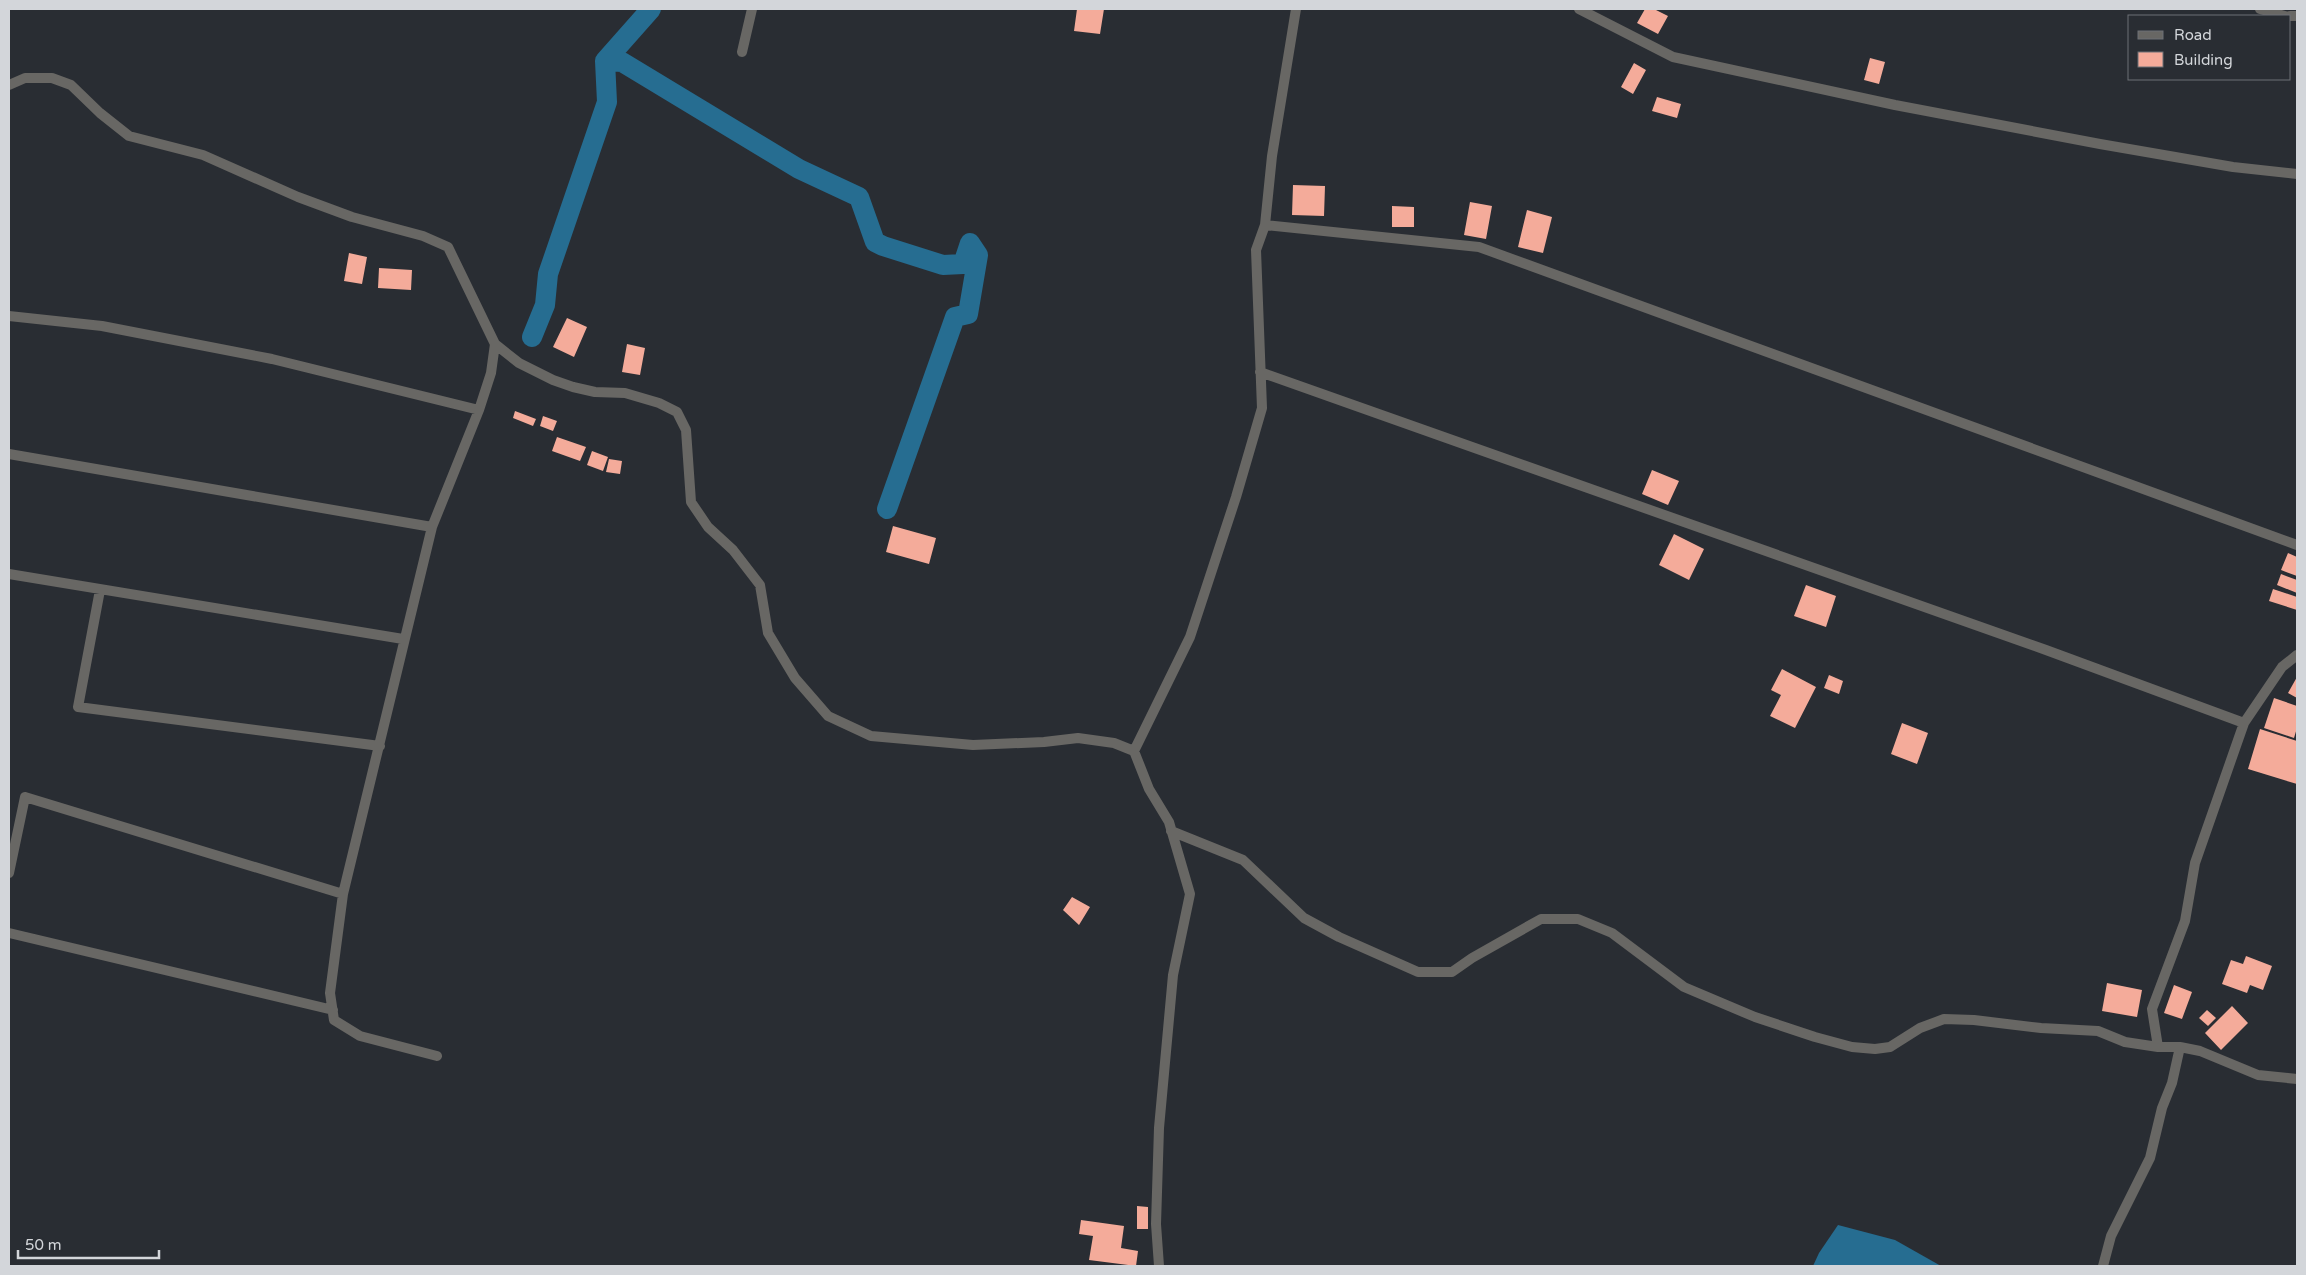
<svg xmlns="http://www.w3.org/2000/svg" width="2306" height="1275" font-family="'Varela Round',sans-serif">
  <rect width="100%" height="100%" fill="#292d33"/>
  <path fill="#266d91" d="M1838,1225l57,15 46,26h-128l6,-13z"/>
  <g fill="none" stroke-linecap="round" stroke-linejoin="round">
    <path stroke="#266d91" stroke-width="20" d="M605,61l17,1 177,107 60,28 16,45 8,4 60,19 20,-1 7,-21 8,12 -10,59 -13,3 -68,192
      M532,337l13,-32 3,-31 59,-172 -2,-41 46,-52"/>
  </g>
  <path fill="#f4ab9a" d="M1077,9h27l-4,25 -26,-3z
    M1645,9h9l14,7 -10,18 -21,-11z
    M1870,58l15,4 -6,22 -15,-4z
    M1634,63l12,7 -13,24 -12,-7z
    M1657,97l24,7 -4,14 -25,-7z
    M1293,185l32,1 -1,30 -32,-1z
    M1470,202l22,4 -6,33 -22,-4z
    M1392,206l22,1v20h-22z
    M1527,210l25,7 -9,36 -25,-6z
    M349,253l18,4 -5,27 -18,-3z
    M379,268l33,2 -1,20 -33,-2z
    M567,318l20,9 -13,30 -21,-10z
    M627,344l18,4 -5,27 -18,-3z
    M515,411l21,8 -3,7 -20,-8z
    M543,416l14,5 -4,10 -13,-5z
    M557,437l29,10 -6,14 -28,-10z
    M592,451l16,6 -5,14 -16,-6z
    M609,459l13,2 -2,13 -14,-2z
    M1652,470l27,11 -11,24 -26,-11z
    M893,526l43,12 -7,26 -43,-12z
    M1674,534l30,15 -15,31 -30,-15z
    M2288,553l9,4v19l-16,-6z
    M2281,574l16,6v13l-20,-8z
    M1806,585l30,11 -10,31 -32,-11z
    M2273,589l24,8v13l-28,-9z
    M1782,669l34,18 -21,41 -25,-12 11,-21 -10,-5z
    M1829,675l14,6 -4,13 -15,-6z
    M2297,677v21l-9,-5z
    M2274,698l23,8v22l-3,10 -30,-10z
    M1902,723l26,10 -11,31 -26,-10z
    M2260,729l37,12v43l-49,-15z
    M1072,897l18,10 -11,18 -16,-15z
    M2246,956l26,10 -9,24 -13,-5 -3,8 -25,-9 9,-24 12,4z
    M2107,983l35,7 -5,27 -35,-6z
    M2174,985l18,7 -10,27 -18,-6z
    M2232,1006l16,17 -27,27 -16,-17z
    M2207,1010l9,8 -8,8 -9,-8z
    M1137,1206l11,1v22h-11z
    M1081,1220l43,6 -3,22 17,3 -2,15 -47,-6 4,-24 -14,-2z"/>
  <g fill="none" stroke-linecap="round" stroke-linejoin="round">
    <path stroke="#686764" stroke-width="10" d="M1579,9l94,48 222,48 205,39 133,23 64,7
      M2260,9l25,7
      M2290,16h7
      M742,52l10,-43
      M9,85l16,-7h27l19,7 29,28 29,23 74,19 95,42 54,20 71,19 25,11 47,97 24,19 34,17 20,7 22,5 30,1 34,10 18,9 9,18 5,72 17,25 25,23 27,35 8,48 27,45 33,38 43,20 102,9 71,-3 34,-4 36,5 20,8
      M1265,225l214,22 818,298
      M9,316l93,10 170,33 207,51
      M1260,372l786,278 198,73
      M9,454l423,73
      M9,574l394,65
      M100,590l-22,117 302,39
      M1171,831l72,29 61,58 35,19 79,35h34l20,-14 69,-39h37l34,14 72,54 71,30 60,20 37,10 23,2 15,-2 30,-19 24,-9 30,1 67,8 57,3 27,11 33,5h22l20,4 58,24 39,4
      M9,873l16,-76 318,97
      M9,933l324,77
      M2158,1047l-6,-38 33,-88 10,-58 49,-140 38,-56 15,-12
      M437,1056l-77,-20 -26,-16 -4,-27 13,-99 89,-367 47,-117 12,-37 4,-29
      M1159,1266l-3,-42 3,-96 14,-153 17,-81 -21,-72 -20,-33 -15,-38 56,-114 46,-140 26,-89 -6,-158 9,-25 7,-69 24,-147
      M2103,1266l8,-30 39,-78 12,-50 10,-25 8,-36"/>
  </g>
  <rect width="2306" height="1275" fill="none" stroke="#d3d6da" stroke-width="20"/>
  <rect x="2128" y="15" width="162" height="65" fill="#292d33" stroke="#6d7176"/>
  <rect x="2138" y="31" width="25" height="8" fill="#686764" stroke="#6d7176"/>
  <text x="2174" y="40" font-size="15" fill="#d3d6da">Road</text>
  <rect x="2138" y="52" width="25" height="15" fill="#f4ab9a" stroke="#6d7176"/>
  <text x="2174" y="65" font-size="15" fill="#d3d6da">Building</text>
  <path d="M18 1250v8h141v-8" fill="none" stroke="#d3d6da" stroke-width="2.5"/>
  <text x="25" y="1250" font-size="15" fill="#d3d6da" stroke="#292d33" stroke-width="4" paint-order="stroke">50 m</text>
</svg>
